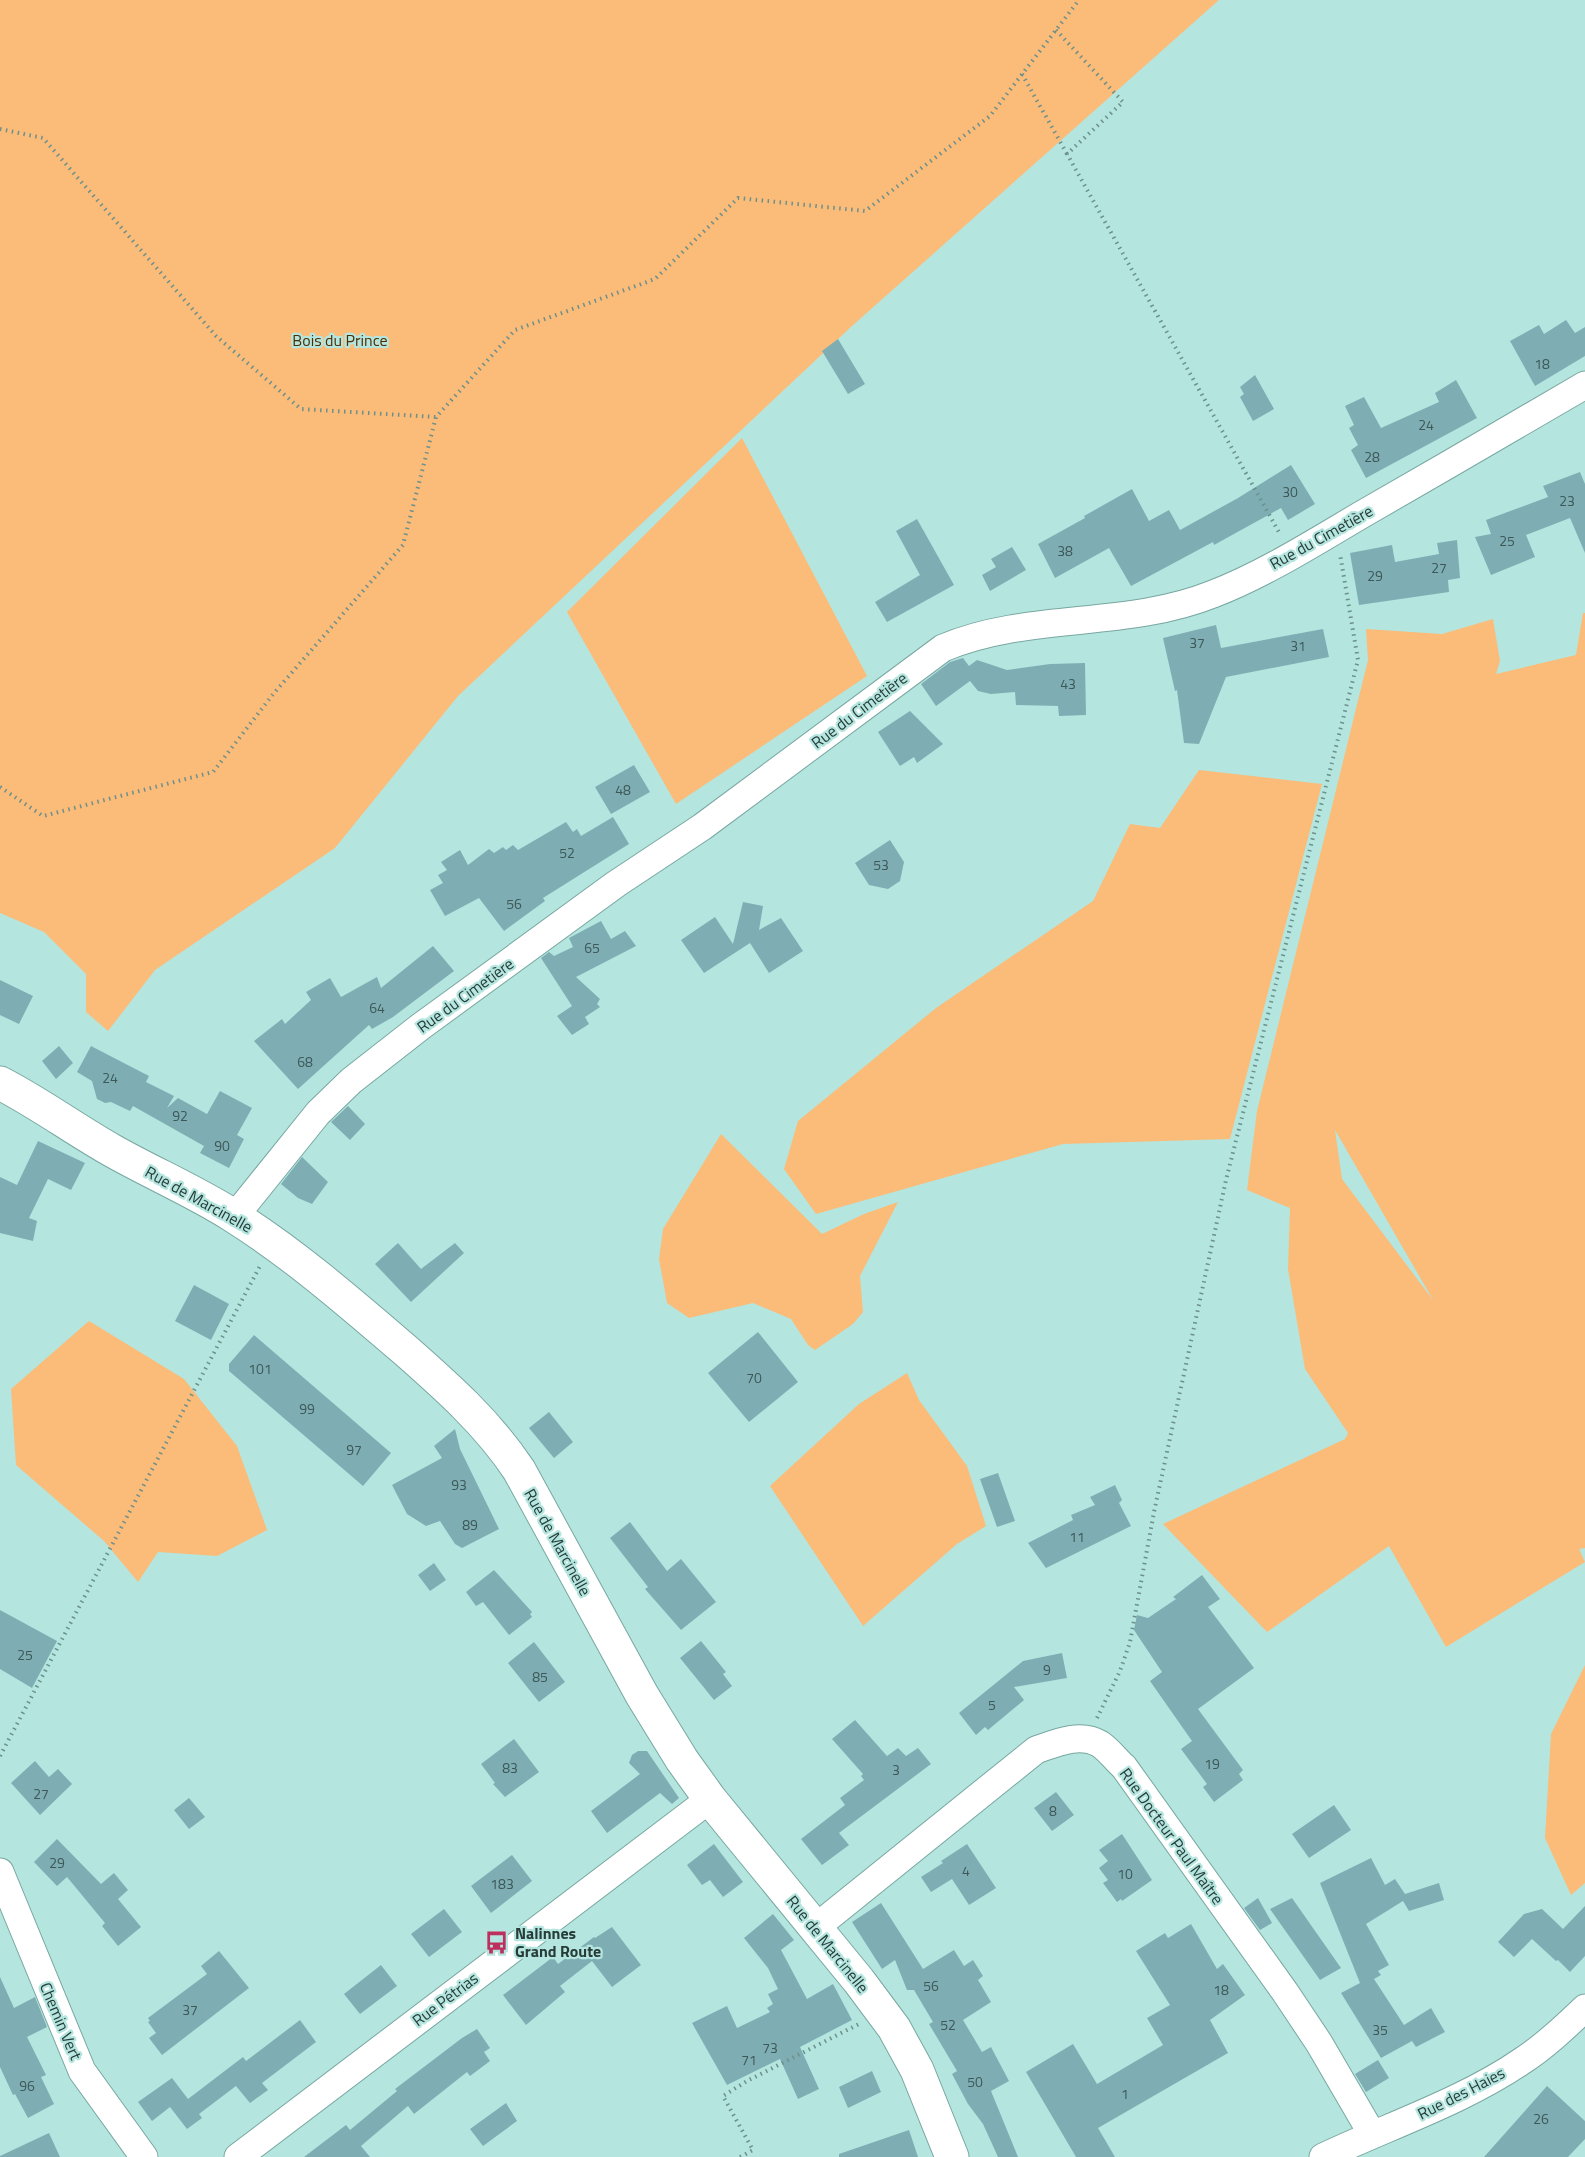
<svg xmlns="http://www.w3.org/2000/svg" width="1585" height="2157" font-family="'Titillium Web',sans-serif">
  <rect width="100%" height="100%" fill="#b4e6df"/>
  <path fill="#fbbb79" fill-rule="evenodd" d="M0,0h1219l-367,326 -394,370 -123,152 -180,122 -47,61 -22,-19v-38l-42,-42 -44,-19z
    M742,438l125,238 -191,128 -109,-192z
    M1583,613h2v935l-6,1 6,13 -139,85 -57,-101 -122,86 -104,-108 182,-85 3,-6 -43,-64 -17,-100 2,-61 -43,-18 10,-79 111,-451 -2,-31 76,5 51,-15 7,42 -4,13 80,-19zM1335,1130l98,170 -91,-121z
    M1199,770l123,14 -92,355 -167,5 -247,70 -32,-45 14,-48 138,-113 157,-107 37,-77 30,4z
    M721,1134l101,100 42,-20 34,-12 -38,74 3,36 -10,12 -38,26 -7,-5 -17,-26 -38,-16 -64,15 -22,-15 -8,-44 4,-30z
    M89,1321l95,58 53,67 30,84 -50,26 -59,-4 -20,30 -34,-41 -88,-76 -5,-76z
    M907,1373l12,27 48,66 19,60 -29,18 -94,82 -93,-140 89,-82z
    M1585,1665v218l-14,12 -26,-57 6,-104z"/>
  <path fill="#7eaeb4" d="M1566,320l9,13 10,-6v29l-50,30 -25,-45 29,-16 5,9z
    M838,339l27,45 -17,10 -26,-43z
    M1255,375l19,34 -21,12 -13,-24 4,-3 -4,-7z
    M1456,380l21,38 -111,60 -15,-28 7,-5 -9,-17 5,-3 -9,-19 19,-9 17,31 58,-26 -4,-9z
    M1291,465l24,39 -27,16 -7,-12 -67,37 -1,-3 -82,44 -22,-38 -54,30 -17,-34 47,-26 -1,-2 48,-27 17,32 20,-11 11,20 58,-32z
    M1580,472l5,12v69l-15,-35 -44,17 9,22 -44,18 -16,-38 16,-3 -5,-14 62,-23 -5,-11z
    M917,519l37,66 -67,37 -12,-20 45,-27 -24,-44z
    M1457,540l3,38 -12,2 1,12 -90,13 -9,-52 42,-8 3,17 44,-8 -2,-11z
    M1012,547l14,23 -36,21 -8,-16 14,-8 -5,-8z
    M1216,625l5,23 102,-19 6,28 -103,20 -27,67 -15,-1 -7,-53 -2,1 -12,-53z
    M963,658l6,8 8,-6 30,10 43,-6 35,-1 1,52 -27,1 -1,-10 -42,-1 -1,-13 -24,2 -13,-3 -8,-10 -34,25 -15,-22 29,-22z
    M910,711l33,33 -26,19 -3,-6 -14,9 -22,-34z
    M634,765l16,27 -39,22 -16,-27z
    M613,817l16,27 -86,54 2,3 -41,30 -25,-33 -34,18 -15,-26 13,-7 -5,-8 9,-5 -6,-8 19,-12 8,15 21,-16 5,4 9,-6 3,3 7,-5 5,5 48,-28 7,10 4,-3 4,7z
    M890,840l14,22 -4,19 -12,8 -19,-4 -14,-22z
    M743,902l20,4 -4,24 22,-12 22,33 -34,22 -19,-30 -46,30 -23,-33 34,-23 18,27z
    M601,921l10,18 14,-8 11,15 -60,31 24,22 -3,5 3,3 -15,10 4,7 -17,11 -15,-19 15,-10 -31,-48 8,-6 5,4 19,-9 -4,-9z
    M433,946l21,25 -61,46 -21,12 -3,-4 -71,64 -44,-48 28,-22 3,5 26,-24 -5,-8 24,-14 11,19 36,-20 4,11z
    M0,980l33,16 -14,28 -19,-9z
    M59,1046l14,17 -17,16 -14,-18z
    M91,1046l58,30 -3,6 28,14 -7,12 11,-10 29,16 13,-23 32,17 -15,27 7,4 -15,29 -29,-15 4,-7 -71,-40 -3,5 -19,-9 -6,1 -8,-4 -5,-18 -15,-9z
    M348,1106l17,18 -15,16 -19,-18z
    M38,1141l47,22 -14,27 -23,-11 -19,39 8,3 -4,20 -33,-8v-56l17,8z
    M302,1157l26,25 -16,22 -14,-6 -17,-14z
    M398,1243l23,26 34,-26 9,10 -53,49 -36,-38z
    M194,1285l35,19 -18,36 -36,-19z
    M758,1332l40,50 -49,40 -41,-49z
    M254,1335l137,118 -28,33 -134,-115v-7z
    M549,1412l24,30 -19,16 -25,-30z
    M455,1429l5,20 39,80 -37,19 -7,-4 -15,-23 -14,5 -19,-12 -15,-29 50,-27 -8,-12z
    M998,1473l17,48 -18,6 -17,-48z
    M1115,1485l7,15 -3,3 12,23 -85,42 -18,-25 45,-23 -2,-5 24,-10 -5,-8z
    M630,1522l37,49 14,-12 35,43 -35,28 -36,-41 3,-2 -38,-49z
    M434,1563l12,17 -16,11 -12,-16z
    M494,1570l38,42 -2,2 2,3 -23,18 -26,-33 -7,4 -10,-14z
    M1202,1575l18,24 -12,8 46,61 -56,41 45,61 -4,4 4,6 -29,22 -11,-15 4,-3 -26,-35 11,-8 -42,-60 12,-9 -28,-42 3,-15 11,3 28,-19 -3,-2z
    M0,1610l57,31 -25,47 -32,-19z
    M701,1641l25,31 -3,2 9,12 -18,14 -34,-42z
    M534,1642l31,40 -26,20 -31,-39z
    M1062,1653l5,25 -53,9 10,13 -36,30 -3,-3 -9,8 -17,-22 64,-52z
    M855,1720l32,36 11,-8 8,8 12,-8 13,16 -92,69 10,12 -27,20 -21,-26 44,-34 -5,-7 24,-18 -3,-4 2,-2 -31,-35z
    M514,1739l25,33 -34,25 -12,-13 2,-1 -14,-19z
    M638,1751h9l32,47 -7,6 -12,-11 -53,40 -16,-22 49,-37 -11,-11 3,-8z
    M35,1761l14,16 9,-8 14,15 -32,31 -29,-32z
    M1056,1792l18,23 -22,16 -18,-23z
    M189,1798l16,19 -16,12 -15,-19z
    M1334,1805l17,25 -42,28 -17,-24z
    M1122,1834l30,46 -30,21 -1,-2 -4,3 -14,-19 5,-3 -9,-12 9,-7 -9,-11z
    M57,1839l44,45 13,-11 14,17 -10,9 23,28 -23,19 -16,-20 3,-3 -38,-46 -10,9 -23,-24z
    M714,1844l29,38 -20,15 -13,-17 -8,5 -15,-20z
    M967,1844l29,44 -27,17 -17,-26 -21,13 -10,-15 22,-14 -2,-2z
    M512,1855l20,26 -41,32 -20,-27z
    M1371,1858l14,27 10,-6 10,15 34,-11 5,17 -35,11 -6,-10 -37,23 23,41 -11,6 3,4 -7,4 30,46 27,-17 14,24 -29,15 -4,-6 -31,17 -40,-65 19,-10 -40,-100z
    M1258,1898l14,25 -12,7 -16,-22z
    M1292,1898l49,70 -21,12 -50,-71z
    M881,1903l42,66 31,-19 10,16 9,-6 10,16 -5,4 13,22 -28,18 19,32 9,-5 18,34 -18,10 27,66h-20l-15,-33 -15,-20 -16,-30 5,-3 -28,-47 4,-2 -19,-32h-7l-12,-30 -13,9 -30,-47z
    M1585,1906v50l-15,16 -12,-12 -2,1 -24,-22 -18,18 -16,-15 26,-28 18,-5 21,20z
    M444,1909l18,23 -33,25 -18,-23z
    M773,1914l21,26 -13,10 26,49 26,-15 19,36 -52,27 19,42 -21,10 -18,-40 -53,26 -35,-62 35,-17 10,22 33,-16 -3,-4 6,-4 -5,-10 10,-5 -10,-21 -24,-30z
    M1191,1924l26,45 6,-5 22,31 -35,25 18,33 -130,75 17,29h-39l-50,-85 47,-28 24,40 66,-39 -16,-27 23,-13 -34,-54 29,-18 3,5z
    M612,1927l29,38 -29,22 -20,-26 -32,25 5,6 -39,33 -23,-30 50,-38 5,7 36,-27 1,1z
    M219,1951l30,37 -87,67 -13,-17 7,-5 -8,-11 2,-1 -2,-3 59,-44 -6,-8z
    M381,1965l16,21 -37,28 -16,-20z
    M0,1977l14,31 21,-11 12,30 -20,10 19,38 -5,2 13,27 -26,14 -13,-24 -2,1 -13,-28z
    M300,2020l16,22 -54,41 6,7 -18,13 -14,-17 -37,28 3,4 -15,11 -17,-22 -18,14 -14,-19 34,-24 16,21 55,-42 3,4z
    M477,2029l13,19 -6,4 6,9 -20,15 -3,-4 -53,42 -6,-8 -47,40 9,11h-66l42,-32 4,5 47,-39 -2,-2 67,-51z
    M1378,2060l11,18 -23,14 -11,-18z
    M872,2071l9,21 -33,16 -9,-21z
    M1547,2086l38,35v18l-17,18h-84z
    M506,2103l11,18 -34,25 -13,-17z
    M909,2130l9,27h-79v-3z
    M49,2133l11,24h-60v-1z"/>
  <g fill="none" stroke-linecap="round" stroke-linejoin="round">
    <defs>
      <path id="minor" d="M235,1216l83,-103 33,-32 69,-54 196,-143 86,-57 241,-179c85,-36 183,-19 270,-54 50,-19 102,-52 148,-79 75,-43 149,-86 224,-130
        M0,1872l82,199 62,86
        M815,1928l221,-178c20,-7 44,-18 64,-6 9,6 16,16 24,23l161,225 34,51 53,91
        M238,2157l472,-358
        M1323,2157c63,-30 141,-56 199,-96 23,-15 43,-34 63,-53"/>
      <path id="tertiary" d="M0,1083c39,20 74,46 113,68 39,22 81,40 119,64 62,39 117,87 172,134 42,37 84,74 115,121l123,225 40,65 28,39 149,182 35,47 23,42 35,87"/>
    </defs>
    <use href="#minor" stroke="#78a7a1" stroke-width="29"/>
    <use href="#tertiary" stroke="#78a7a1" stroke-width="35"/>
    <path stroke="#6d908b" stroke-width="4" stroke-dasharray="1.5 4.5" stroke-linecap="butt" d="M1056,30l67,72 -56,52 213,380
      M1022,74l45,80
      M0,129l43,9 173,198 85,73 135,8
      M0,787l43,29 170,-44 61,-79 129,-148 33,-128 79,-87 140,-51 83,-81 127,13 125,-95 89,-116
      M1097,1718l23,-47 10,-29 24,-130 72,-332 132,-520 -18,-106
      M0,1756l260,-490
      M740,2157l13,-7 -30,-54 24,-15 112,-57"/>
    <use href="#minor" stroke="#fff" stroke-width="27"/>
    <use href="#tertiary" stroke="#fff" stroke-width="33"/>
  </g>
  <defs>
    <symbol id="bus-bare" viewBox="-9 -9 18 18"><path d="M-5-6H5V4H4V6H2V4H-2V6H-4V4H-5ZM-3.5-4V0h7V-4ZM-3.5 1.2v1.5H-2V1.2ZM2 1.2v1.5H3.5V1.2Z" fill="#bd2f5d" stroke="#b4e6df" stroke-width="2.5" paint-order="stroke"/></symbol>
  </defs>
  <g fill-rule="evenodd">
    <use href="#bus-bare" x="480" y="1926" width="33" height="33"/>
  </g>
  <g text-anchor="middle" stroke-width="4.5" stroke-linejoin="round" paint-order="stroke">
    <g font-size="14" fill="#3d5857">
      <text x="1542" y="369">18</text>
      <text x="1426" y="430">24</text>
      <text x="1372" y="462">28</text>
      <text x="1290" y="497">30</text>
      <text x="1567" y="506">23</text>
      <text x="1507" y="546">25</text>
      <text x="1065" y="556">38</text>
      <text x="1439" y="573">27</text>
      <text x="1375" y="581">29</text>
      <text x="1197" y="648">37</text>
      <text x="1298" y="651">31</text>
      <text x="1068" y="689">43</text>
      <text x="623" y="795">48</text>
      <text x="567" y="858">52</text>
      <text x="881" y="870">53</text>
      <text x="514" y="909">56</text>
      <text x="592" y="953">65</text>
      <text x="377" y="1013">64</text>
      <text x="305" y="1067">68</text>
      <text x="110" y="1083">24</text>
      <text x="180" y="1121">92</text>
      <text x="222" y="1151">90</text>
      <text x="260" y="1374">101</text>
      <text x="754" y="1383">70</text>
      <text x="307" y="1414">99</text>
      <text x="354" y="1455">97</text>
      <text x="459" y="1490">93</text>
      <text x="470" y="1530">89</text>
      <text x="1077" y="1542">11</text>
      <text x="25" y="1660">25</text>
      <text x="1047" y="1675">9</text>
      <text x="540" y="1682">85</text>
      <text x="992" y="1710">5</text>
      <text x="1212" y="1769">19</text>
      <text x="510" y="1773">83</text>
      <text x="896" y="1775">3</text>
      <text x="41" y="1799">27</text>
      <text x="1053" y="1816">8</text>
      <text x="57" y="1868">29</text>
      <text x="966" y="1876">4</text>
      <text x="1125" y="1879">10</text>
      <text x="502" y="1889">183</text>
      <text x="931" y="1991">56</text>
      <text x="1221" y="1995">18</text>
      <text x="190" y="2015">37</text>
      <text x="948" y="2030">52</text>
      <text x="1380" y="2035">35</text>
      <text x="770" y="2053">73</text>
      <text x="749" y="2065">71</text>
      <text x="975" y="2087">50</text>
      <text x="27" y="2091">96</text>
      <text x="1125" y="2099">1</text>
      <text x="1541" y="2124">26</text>
    </g>
    <g font-size="16" fill="#4f2d00" stroke="#b4e6df">
      <text x="340" y="346">Bois du Prince</text>
    </g>
    <g font-size="16" fill="#273b38" stroke="#b4e6df">
      <text transform="translate(1321 537) rotate(-29)" y="6">Rue du Cimetière</text>
      <text transform="translate(859 710) rotate(-37)" y="6">Rue du Cimetière</text>
      <text transform="translate(465 995) rotate(-36)" y="6">Rue du Cimetière</text>
      <text transform="translate(199 1199) rotate(29)" y="6">Rue de Marcinelle</text>
      <text transform="translate(558 1542) rotate(61)" y="6">Rue de Marcinelle</text>
      <text transform="translate(1172 1836) rotate(54)" y="6">Rue Docteur Paul Maître</text>
      <text transform="translate(828 1944) rotate(51)" y="6">Rue de Marcinelle</text>
      <text transform="translate(445 1999) rotate(-37)" y="6">Rue Pétrias</text>
      <text transform="translate(61 2021) rotate(67)" y="6">Chemin Vert</text>
      <text transform="translate(1461 2093) rotate(-27)" y="6">Rue des Haies</text>
    </g>
    <g font-size="16" font-weight="bold" fill="#273b38" stroke="#b4e6df" text-anchor="start">
      <text x="515" y="1939">Nalinnes<tspan x="515" dy="18">Grand Route</tspan></text>
    </g>
  </g>
</svg>
